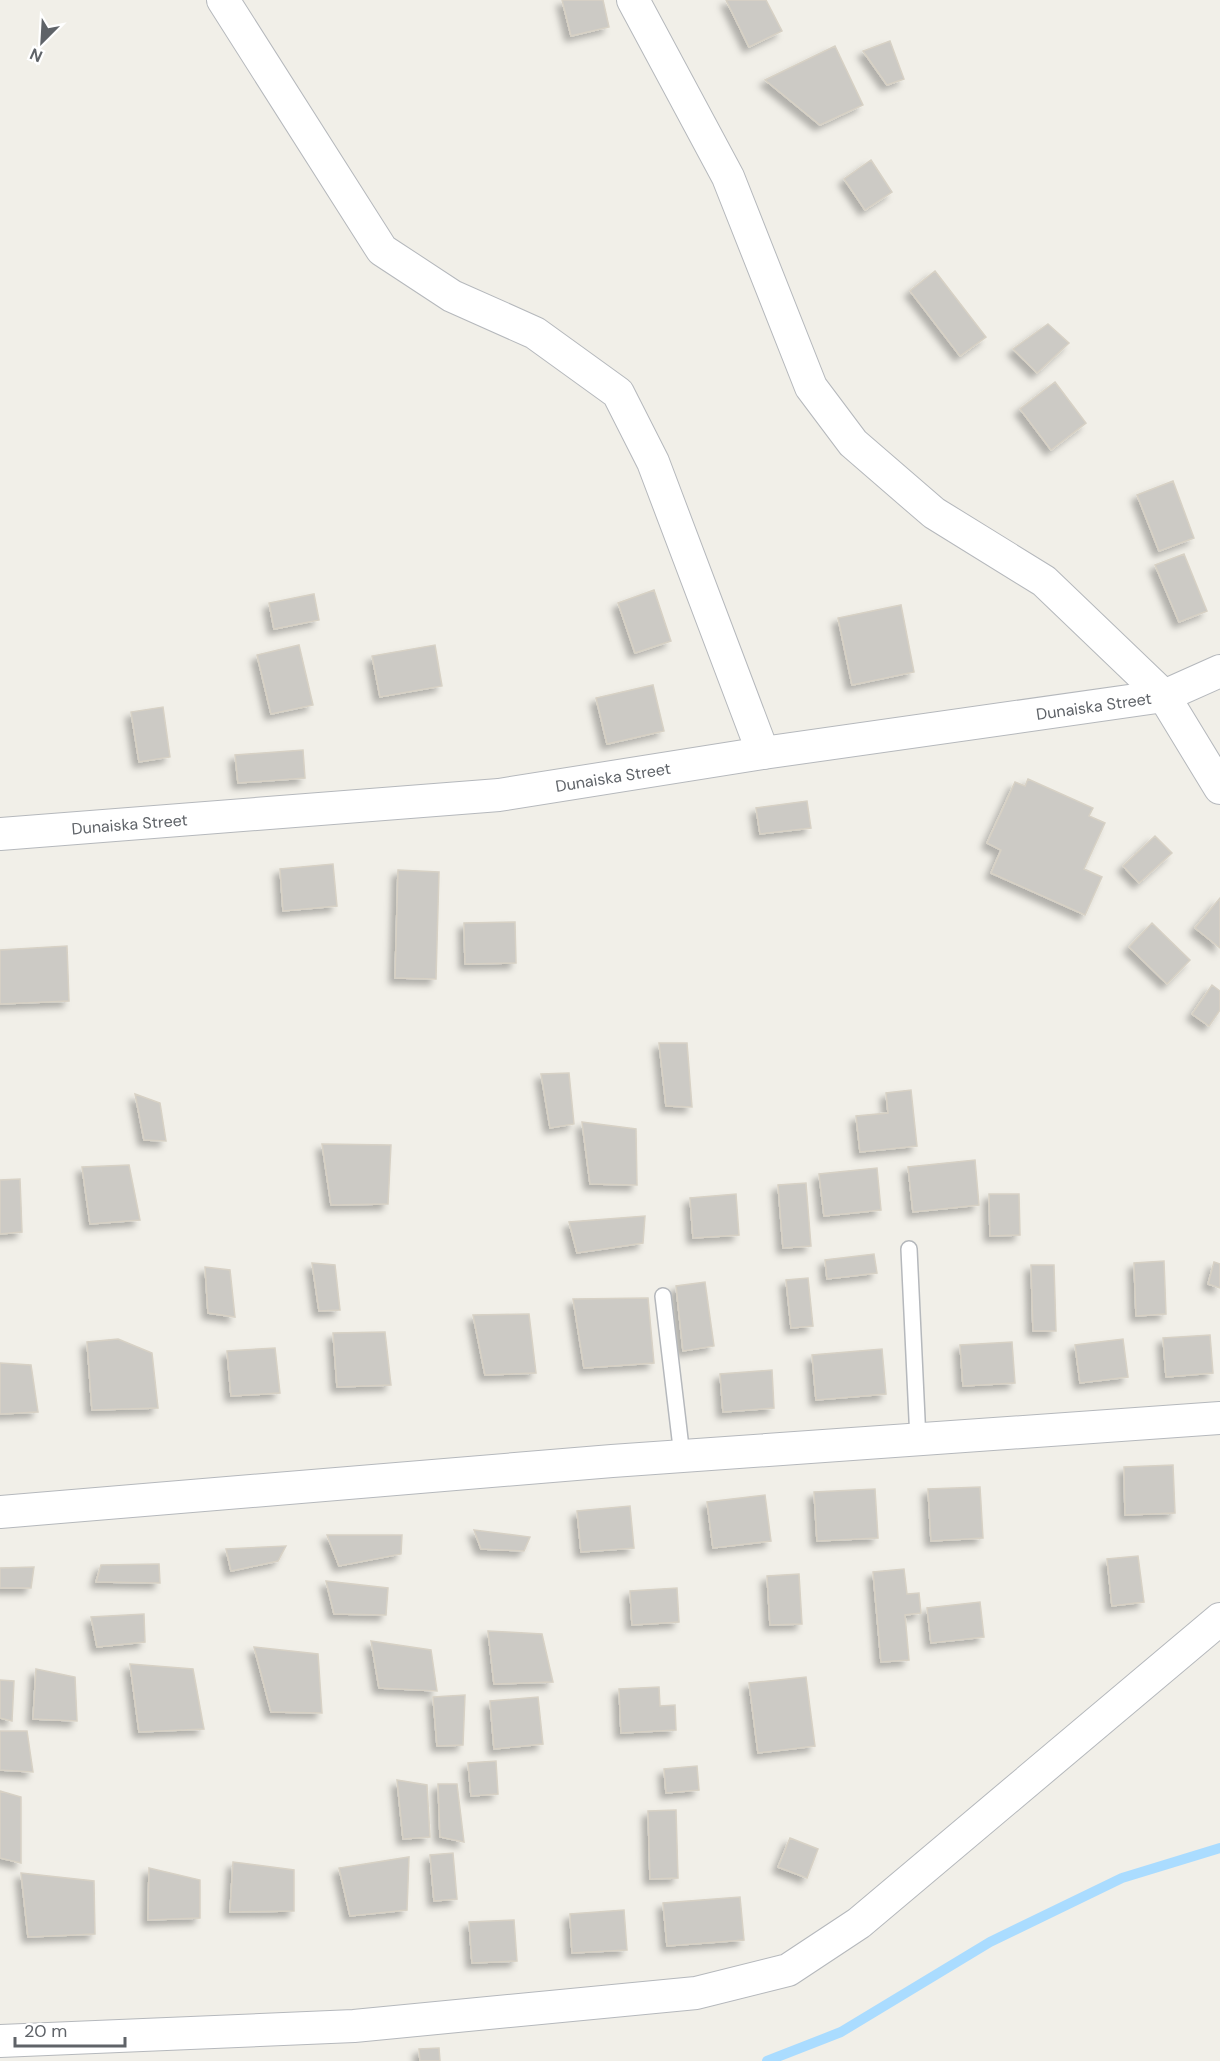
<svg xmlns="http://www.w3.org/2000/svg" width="1220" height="2061" font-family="'DM Sans',sans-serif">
  <defs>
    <filter id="shadow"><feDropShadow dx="-5.5" dy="5.5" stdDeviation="3" flood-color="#0004"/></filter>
  </defs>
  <rect width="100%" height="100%" fill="#f1efe8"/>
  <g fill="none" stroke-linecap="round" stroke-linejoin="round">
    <path stroke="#aadcff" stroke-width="10" d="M767,2061l74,-29 149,-90 132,-64 98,-30"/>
  </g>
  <path fill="#cccac5" stroke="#d7d1c5" stroke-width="1.5" filter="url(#shadow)" d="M562,0h41l6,27 -38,9z
    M726,0h40l16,31 -33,16z
    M890,41l14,38 -17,6 -24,-34z
    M835,46l28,59 -43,20 -55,-45z
    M871,160l21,32 -27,18 -21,-31z
    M935,271l51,66 -26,19 -50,-65z
    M1048,324l21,19 -32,30 -24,-24z
    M1055,382l31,41 -35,27 -31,-41z
    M1173,481l21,57 -35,13 -22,-56z
    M1184,554l23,57 -28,11 -24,-57z
    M654,590l17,51 -36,12 -17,-50z
    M314,594l5,26 -45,9 -5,-26z
    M901,605l13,67 -62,13 -14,-67z
    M299,645l14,60 -42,9 -14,-59z
    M435,645l7,41 -62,11 -8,-41z
    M653,685l11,46 -57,13 -11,-46z
    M163,707l7,50 -31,5 -8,-50z
    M303,750l2,28 -67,5 -3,-28z
    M1028,779l65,29 -4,8 16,7 -21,46 18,8 -17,38 -94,-42 10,-23 -14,-7 28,-61 10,4z
    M807,801l4,27 -51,6 -4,-26z
    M1155,836l17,17 -33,30 -16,-17z
    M333,864l4,42 -54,5 -3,-42z
    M398,870l41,2 -3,107 -41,-1z
    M1220,898v50l-25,-20z
    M515,922l1,41 -51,1 -1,-41z
    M1152,923l38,37 -23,24 -38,-37z
    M67,946l2,55 -69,3v-54z
    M1212,985l8,6v19l-11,16 -17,-12z
    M659,1043h28l5,64 -26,-1z
    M569,1073l5,51 -24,4 -9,-54z
    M911,1090l6,56 -57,6 -4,-36 32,-3 -2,-20z
    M135,1094l25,9 6,38 -22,-1z
    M582,1122l54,7 1,56 -47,-1z
    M322,1144l69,1 -3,59 -57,1z
    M975,1160l4,45 -66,7 -5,-45z
    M129,1165l11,55 -50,4 -8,-57z
    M877,1168l4,42 -57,6 -5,-42z
    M20,1179l2,53 -22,2v-54z
    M806,1183l5,63 -28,2 -5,-63z
    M736,1194l3,41 -46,3 -3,-40z
    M989,1194h30l1,41 -30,1z
    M645,1216l-2,27 -66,10 -8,-31z
    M874,1254l3,19 -50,6 -2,-19z
    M1164,1261l2,53 -30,2 -2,-53z
    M1214,1262l6,2v24l-12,-4z
    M312,1263l23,2 5,45 -21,1z
    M1031,1265h23l2,66h-23z
    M205,1267l25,3 5,47 -27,-4z
    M808,1278l5,48 -22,2 -5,-48z
    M705,1282l9,64 -31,5 -7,-65z
    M648,1298l6,65 -70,5 -11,-69z
    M529,1314l7,59 -51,2 -12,-60z
    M385,1332l6,53 -54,2 -4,-54z
    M1210,1335l3,38 -47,4 -3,-39z
    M118,1339l34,14 6,55 -66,2 -5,-68z
    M1123,1339l5,38 -48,6 -5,-38z
    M1012,1342l3,41 -52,3 -3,-41z
    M275,1348l5,45 -49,3 -4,-45z
    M882,1349l4,45 -70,6 -4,-45z
    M0,1363l31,2 7,47 -38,2z
    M772,1370l2,38 -51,4 -3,-38z
    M1173,1465l2,48 -50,2 -1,-48z
    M980,1487l3,51 -52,3 -3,-52z
    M875,1489l3,49 -61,3 -3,-49z
    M765,1495l6,46 -58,7 -6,-46z
    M630,1506l4,42 -53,4 -4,-41z
    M474,1530l56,7 -6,14 -43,-2z
    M327,1535h75l-1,19 -62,12z
    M286,1546l-8,15 -47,10 -5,-22z
    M1138,1556l6,46 -32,4 -5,-47z
    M159,1564l1,19 -64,-1 5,-17z
    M34,1567l-3,21h-31v-20z
    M904,1569l3,25 12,-1 2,20 -16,2 4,45 -28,2 -8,-90z
    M799,1574l3,50 -32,1 -3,-49z
    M326,1581l62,7 -2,27 -52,-1z
    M677,1588l2,34 -47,3 -2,-34z
    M980,1602l4,35 -53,6 -4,-35z
    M144,1614l1,28 -48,5 -6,-30z
    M488,1631l54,3 11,48 -59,2z
    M371,1641l60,9 6,41 -58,-3z
    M254,1647l64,7 4,59 -51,-1z
    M130,1664l63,5 11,60 -65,3z
    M36,1669l39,8 2,44 -44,-2z
    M806,1677l9,69 -57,7 -9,-70z
    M0,1680l14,1 -2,40 -12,-3z
    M659,1687l1,19 15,-1 1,25 -55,3 -2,-44z
    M465,1695l-2,50 -26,1 -4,-49z
    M538,1697l5,47 -49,5 -4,-48z
    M0,1731h27l6,41 -33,-2z
    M496,1761l2,33 -27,2 -3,-33z
    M697,1766l2,24 -33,3 -2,-24z
    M397,1780l30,5 3,52 -27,2z
    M438,1784h19l7,58 -24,-5z
    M0,1791l21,6v66l-21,-5z
    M676,1810l2,68 -28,1 -2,-68z
    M790,1838l28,11 -11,29 -29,-11z
    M453,1853l4,46 -23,2 -4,-46z
    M409,1857l-2,53 -57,6 -11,-48z
    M233,1862l61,8v41l-64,1z
    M149,1868l51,12v38l-52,2z
    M21,1873l73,8 1,53 -67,3z
    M740,1897l4,43 -77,6 -4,-43z
    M624,1910l3,40 -55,3 -2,-39z
    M514,1920l3,41 -45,2 -3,-41z
    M439,2048l1,13h-20l-1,-12z"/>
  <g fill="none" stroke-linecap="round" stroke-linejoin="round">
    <defs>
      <path id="lane" d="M909,1249l9,191
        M663,1296l19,160"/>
      <g id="street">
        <path d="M223,0l159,250 70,46 83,37 83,60 35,69 110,291"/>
        <path d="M633,0l95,177 83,210 42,56 81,70 110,68 120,115 56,92"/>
        <path id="s1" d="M0,834l499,-39 264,-42 401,-57 56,-25"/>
        <path d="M0,1512l612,-51 608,-43"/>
        <path d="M0,2041l354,-15 342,-33 92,-23 71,-47 361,-304"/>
      </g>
    </defs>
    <use href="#lane" stroke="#b5b8bc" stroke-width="18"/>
    <use href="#street" stroke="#b5b8bc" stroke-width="34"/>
    <use href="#lane" stroke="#fff" stroke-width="15"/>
    <use href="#street" stroke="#fff" stroke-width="32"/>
  </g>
  <g text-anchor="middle" stroke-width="4.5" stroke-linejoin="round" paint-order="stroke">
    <g font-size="16" fill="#5f6368" stroke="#fff">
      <text dy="6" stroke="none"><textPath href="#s1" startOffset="1102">Dunaiska Street</textPath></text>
      <text dy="6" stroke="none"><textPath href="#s1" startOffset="616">Dunaiska Street</textPath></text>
      <text dy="6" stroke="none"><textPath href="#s1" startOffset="130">Dunaiska Street</textPath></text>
    </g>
  </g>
  <g transform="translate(42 42) rotate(204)" stroke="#ffffff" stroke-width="4.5" paint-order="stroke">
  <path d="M0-4.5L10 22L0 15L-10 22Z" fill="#5f6368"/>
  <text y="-9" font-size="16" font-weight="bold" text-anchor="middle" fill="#5f6368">N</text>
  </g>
  <path d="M15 2037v9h110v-9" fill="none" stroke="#5f6368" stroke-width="3"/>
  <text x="24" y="2037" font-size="18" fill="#5f6368" stroke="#ffffff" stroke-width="4.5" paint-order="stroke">20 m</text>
</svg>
